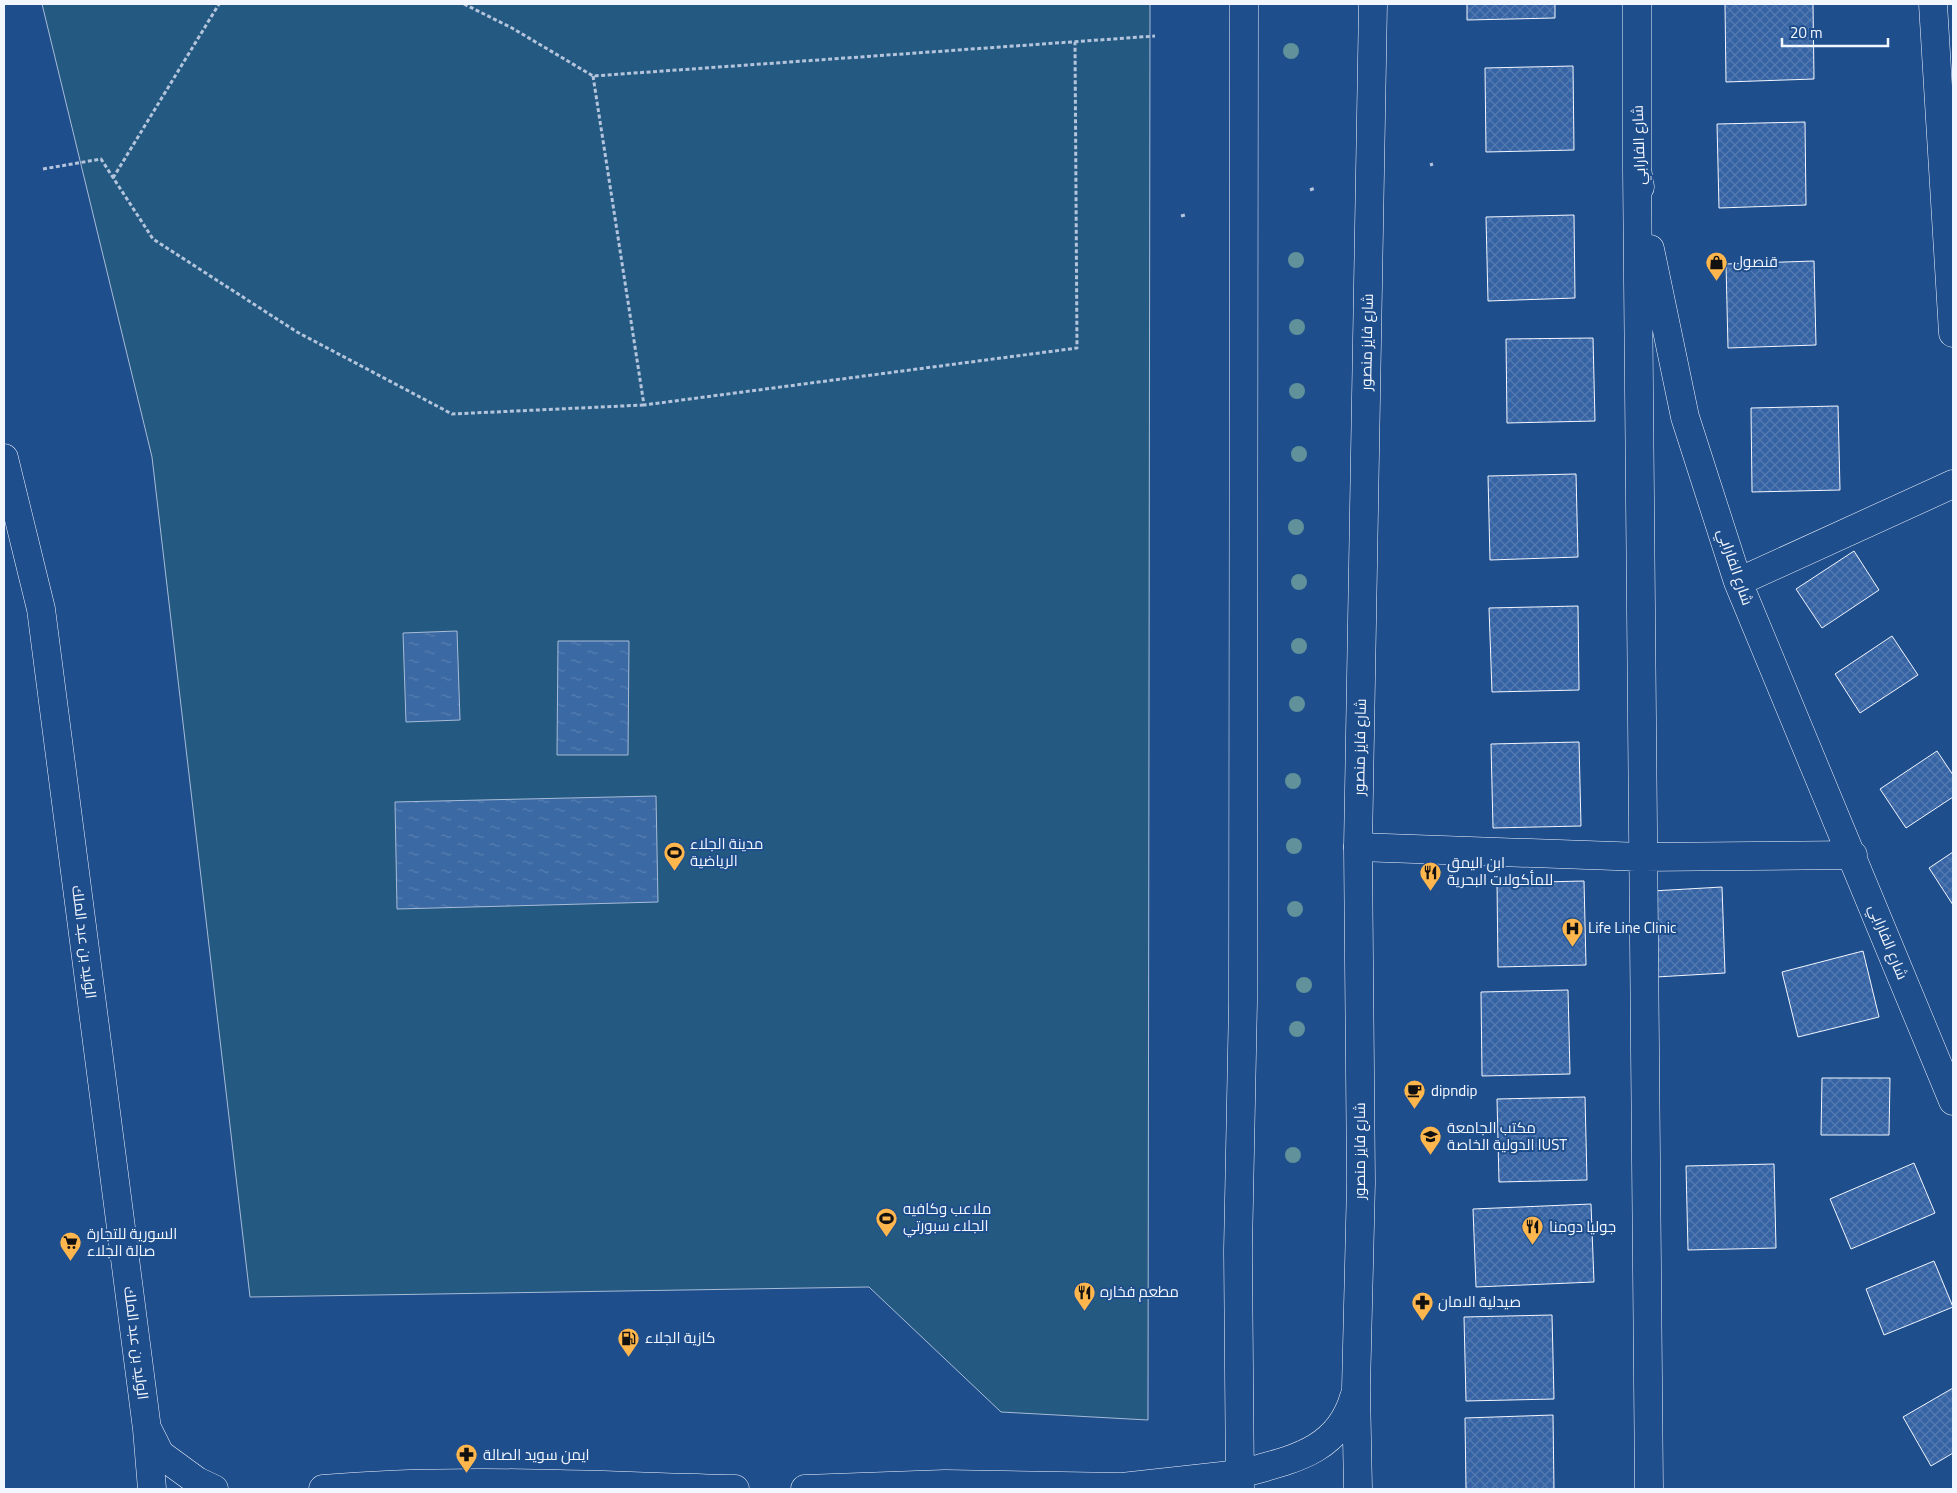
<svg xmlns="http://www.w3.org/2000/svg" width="1957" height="1493" font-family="Georgia,Cairo,serif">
  <defs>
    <pattern id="water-ripples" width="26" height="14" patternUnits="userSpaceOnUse" patternTransform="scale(1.25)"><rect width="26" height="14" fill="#3b69a3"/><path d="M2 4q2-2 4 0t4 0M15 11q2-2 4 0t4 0" fill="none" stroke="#587fb1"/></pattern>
    <pattern id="building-cross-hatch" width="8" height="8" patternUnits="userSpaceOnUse" patternTransform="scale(1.25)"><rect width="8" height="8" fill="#3563a3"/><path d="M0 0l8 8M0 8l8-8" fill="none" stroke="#537ab1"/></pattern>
  </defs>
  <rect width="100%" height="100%" fill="#1f4e8c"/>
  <path fill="#245a82" stroke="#a8bbd7" d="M42,4h1108l-2,1416 -147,-8 -132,-125 -619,10 -98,-840z"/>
  <path fill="url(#water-ripples)" stroke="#a8bbd7" d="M457,631l3,89 -54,2 -3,-89z
    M558,641h71l-1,114h-71z
    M656,796l2,106 -261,7 -2,-107z"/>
  <path fill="url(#building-cross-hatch)" stroke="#f2f6ff" d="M1467,4h88v14l-88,2z
    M1725,4h88l1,75 -88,3z
    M1573,66l1,84 -88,2 -1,-84z
    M1805,122l1,83 -87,3 -2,-84z
    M1574,215l1,83 -87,3 -2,-84z
    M1814,261l2,84 -88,3 -2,-84z
    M1593,338l2,83 -88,2 -1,-84z
    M1838,406l2,84 -88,2 -1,-84z
    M1576,474l2,83 -88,3 -2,-84z
    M1854,551l25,39 -57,38 -26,-39z
    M1578,606l1,84 -87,2 -3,-84z
    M1892,636l26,39 -58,38 -25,-39z
    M1579,742l2,84 -88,2 -2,-84z
    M1937,751l16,24v22l-47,31 -26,-39z
    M1953,852v53l-24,-37z
    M1584,881l2,84 -88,2 -1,-84z
    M1722,887l3,86 -69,4 -4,-86z
    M1863,951l16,66 -81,20 -16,-65z
    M1568,990l2,84 -88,2 -1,-84z
    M1822,1078h68l-1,57h-68z
    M1585,1097l2,83 -88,2 -2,-83z
    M1914,1163l21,50 -84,36 -21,-50z
    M1774,1164l2,84 -88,2 -2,-84z
    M1591,1204l3,78 -118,5 -3,-78z
    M1934,1261l19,46 -69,28 -18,-46z
    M1552,1315l2,84 -88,2 -2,-84z
    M1953,1388v65l-22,13 -28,-49z
    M1553,1415l1,74h-88l-1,-71z"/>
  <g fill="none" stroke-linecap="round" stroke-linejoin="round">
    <defs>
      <path id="street" d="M1637,4v165l3,18
        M1933,4l20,329
        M1637,169l12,1320
        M1650,249l35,168 53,165 215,519
        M1738,582l215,-98
        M1358,847l285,10 210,-2"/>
      <path id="secondary" d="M4,458l37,151 106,820 5,60
        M148,1430l12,24 37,27 17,8
        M323,1489c137,-12 275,-3 412,0
        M805,1489l140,-5 177,3 118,-13"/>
      <path id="highway" d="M1240,1474c49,-14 98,-21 114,-77
        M1240,1489l-2,-239 5,-248 1,-998
        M1358,1489l-2,-100 5,-206 -3,-336 15,-843"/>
    </defs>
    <use href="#street" stroke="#f2f6ff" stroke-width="29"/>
    <use href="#secondary" stroke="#f2f6ff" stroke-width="29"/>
    <use href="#highway" stroke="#f2f6ff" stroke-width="29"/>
    <path stroke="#b3c4dc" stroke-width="3" stroke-dasharray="4 2.5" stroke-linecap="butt" d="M464,4l48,24 81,48 562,-40
      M593,76l51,329 433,-57 -2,-306
      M1430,165l3,-1
      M43,169l58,-10 52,80 144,93 155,82 192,-9
      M113,178l106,-174
      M1310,190l5,-2
      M1181,216l4,-1"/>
    <use href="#street" stroke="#1f4e8c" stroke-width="28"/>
    <use href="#secondary" stroke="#1f4e8c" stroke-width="28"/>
    <use href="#highway" stroke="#1f4e8c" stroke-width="28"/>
  </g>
  <g fill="#61919a">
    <circle cx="1291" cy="51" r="8"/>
    <circle cx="1296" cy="260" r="8"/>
    <circle cx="1297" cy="327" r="8"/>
    <circle cx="1297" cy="391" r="8"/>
    <circle cx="1299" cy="454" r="8"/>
    <circle cx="1296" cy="527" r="8"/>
    <circle cx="1299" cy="582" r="8"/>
    <circle cx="1299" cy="646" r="8"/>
    <circle cx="1297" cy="704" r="8"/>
    <circle cx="1293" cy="781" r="8"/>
    <circle cx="1294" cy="846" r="8"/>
    <circle cx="1295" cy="909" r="8"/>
    <circle cx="1304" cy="985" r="8"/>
    <circle cx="1297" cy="1029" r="8"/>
    <circle cx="1293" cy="1155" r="8"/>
  </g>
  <defs>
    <symbol id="shop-pin" viewBox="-11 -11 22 30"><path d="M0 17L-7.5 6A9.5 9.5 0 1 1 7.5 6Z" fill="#ffb74d" stroke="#1f4e8c"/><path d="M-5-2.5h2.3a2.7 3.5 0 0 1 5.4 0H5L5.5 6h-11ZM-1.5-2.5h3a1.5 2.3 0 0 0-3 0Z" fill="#111"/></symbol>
    <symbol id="stadium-pin" viewBox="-11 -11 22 30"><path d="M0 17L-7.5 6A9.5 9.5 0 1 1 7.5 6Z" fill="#ffb74d" stroke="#1f4e8c"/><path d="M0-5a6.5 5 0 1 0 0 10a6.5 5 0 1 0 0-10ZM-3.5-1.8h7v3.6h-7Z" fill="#111"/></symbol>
    <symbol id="restaurant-pin" viewBox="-11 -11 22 30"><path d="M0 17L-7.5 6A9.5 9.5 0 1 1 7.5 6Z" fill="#ffb74d" stroke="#1f4e8c"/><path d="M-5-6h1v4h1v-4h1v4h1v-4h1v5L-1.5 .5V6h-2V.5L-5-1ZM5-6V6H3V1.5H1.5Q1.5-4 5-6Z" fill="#111"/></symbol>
    <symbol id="hospital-pin" viewBox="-11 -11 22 30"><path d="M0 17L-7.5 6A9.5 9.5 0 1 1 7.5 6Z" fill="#ffb74d" stroke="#1f4e8c"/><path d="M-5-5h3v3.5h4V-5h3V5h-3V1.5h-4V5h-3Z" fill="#111"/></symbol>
    <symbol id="cafe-pin" viewBox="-11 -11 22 30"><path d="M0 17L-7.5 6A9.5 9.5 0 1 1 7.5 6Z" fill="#ffb74d" stroke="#1f4e8c"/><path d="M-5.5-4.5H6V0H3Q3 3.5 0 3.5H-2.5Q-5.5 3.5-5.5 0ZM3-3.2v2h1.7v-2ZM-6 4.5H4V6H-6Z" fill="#111"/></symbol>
    <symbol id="university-pin" viewBox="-11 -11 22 30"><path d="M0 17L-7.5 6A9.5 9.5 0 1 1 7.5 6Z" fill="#ffb74d" stroke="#1f4e8c"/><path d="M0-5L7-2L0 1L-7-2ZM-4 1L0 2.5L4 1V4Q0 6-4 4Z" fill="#111"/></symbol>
    <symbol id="supermarket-pin" viewBox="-11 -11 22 30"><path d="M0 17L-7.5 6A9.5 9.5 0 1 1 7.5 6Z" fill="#ffb74d" stroke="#1f4e8c"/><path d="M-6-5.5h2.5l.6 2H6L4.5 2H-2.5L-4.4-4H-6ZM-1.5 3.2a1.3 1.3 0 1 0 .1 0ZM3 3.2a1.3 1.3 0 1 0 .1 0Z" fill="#111"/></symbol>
    <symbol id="pharmacy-pin" viewBox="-11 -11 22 30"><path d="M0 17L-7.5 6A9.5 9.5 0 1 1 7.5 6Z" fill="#ffb74d" stroke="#1f4e8c"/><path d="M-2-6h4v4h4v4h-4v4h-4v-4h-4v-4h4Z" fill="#111"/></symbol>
    <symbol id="fuel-pin" viewBox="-11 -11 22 30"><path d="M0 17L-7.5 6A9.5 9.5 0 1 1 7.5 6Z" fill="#ffb74d" stroke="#1f4e8c"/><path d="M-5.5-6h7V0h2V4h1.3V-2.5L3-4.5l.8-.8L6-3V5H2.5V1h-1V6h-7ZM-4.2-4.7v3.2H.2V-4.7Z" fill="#111"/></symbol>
  </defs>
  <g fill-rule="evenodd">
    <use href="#shop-pin" x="1704" y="250" width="25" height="34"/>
    <use href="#stadium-pin" x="662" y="840" width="25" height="34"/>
    <use href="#restaurant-pin" x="1418" y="860" width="25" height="34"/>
    <use href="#hospital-pin" x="1560" y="916" width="25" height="34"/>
    <use href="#cafe-pin" x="1402" y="1078" width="25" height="34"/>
    <use href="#university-pin" x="1418" y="1124" width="25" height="34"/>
    <use href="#stadium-pin" x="874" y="1206" width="25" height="34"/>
    <use href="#restaurant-pin" x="1520" y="1214" width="25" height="34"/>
    <use href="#supermarket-pin" x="58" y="1230" width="25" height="34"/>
    <use href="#restaurant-pin" x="1072" y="1280" width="25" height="34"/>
    <use href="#pharmacy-pin" x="1410" y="1290" width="25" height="34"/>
    <use href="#fuel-pin" x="616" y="1326" width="25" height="34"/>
    <use href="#pharmacy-pin" x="454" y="1442" width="25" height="34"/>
  </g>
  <g text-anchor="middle" stroke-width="4" stroke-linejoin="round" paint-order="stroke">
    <g font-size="15" fill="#f2f6ff" stroke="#1f4e8c">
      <text transform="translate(1639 145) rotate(-92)" y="5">شارع الفارابي</text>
      <text transform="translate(1367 342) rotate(-89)" y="5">شارع فايز منصور</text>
      <text transform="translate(1735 567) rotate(71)" y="5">شارع الفارابي</text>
      <text transform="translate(1360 747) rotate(-89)" y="5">شارع فايز منصور</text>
      <text transform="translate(84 942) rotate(83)" y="5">الوليد بن عبد الملك</text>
      <text transform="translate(1888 942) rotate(68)" y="5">شارع الفارابي</text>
      <text transform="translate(1360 1151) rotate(-90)" y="5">شارع فايز منصور</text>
      <text transform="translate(136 1343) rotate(83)" y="5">الوليد بن عبد الملك</text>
    </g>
    <g font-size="15" fill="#f2f6ff" stroke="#1f4e8c" text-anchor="start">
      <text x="1733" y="267">قنصول</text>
      <text x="690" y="849">مدينة الجلاء<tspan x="690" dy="17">الرياضية</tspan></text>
      <text x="1447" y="868">ابن اليمق<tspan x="1447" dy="17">للمأكولات البحرية</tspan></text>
      <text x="1588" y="933">Life Line Clinic</text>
      <text x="1431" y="1096">dipndip</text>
      <text x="1447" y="1133">مكتب الجامعة<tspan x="1447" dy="17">الدولية الخاصة IUST</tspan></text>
      <text x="903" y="1214">ملاعب وكافيه<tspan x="903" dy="17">الجلاء سبورتي</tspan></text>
      <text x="1549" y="1232">جوليا دومنا</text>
      <text x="87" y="1239">السورية للتجارة<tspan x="87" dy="17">صالة الجلاء</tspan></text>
      <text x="1100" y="1297">مطعم فخاره</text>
      <text x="1438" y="1307">صيدلية الامان</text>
      <text x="645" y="1343">كازية الجلاء</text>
      <text x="483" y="1460">ايمن سويد الصالة</text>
    </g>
  </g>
  <rect width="1957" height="1493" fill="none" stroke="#f2f6ff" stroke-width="10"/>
  <path d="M1782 38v8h106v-8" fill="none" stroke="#f2f6ff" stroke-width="2.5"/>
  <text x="1790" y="38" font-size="15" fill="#f2f6ff" stroke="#1f4e8c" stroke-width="4" paint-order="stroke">20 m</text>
</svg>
